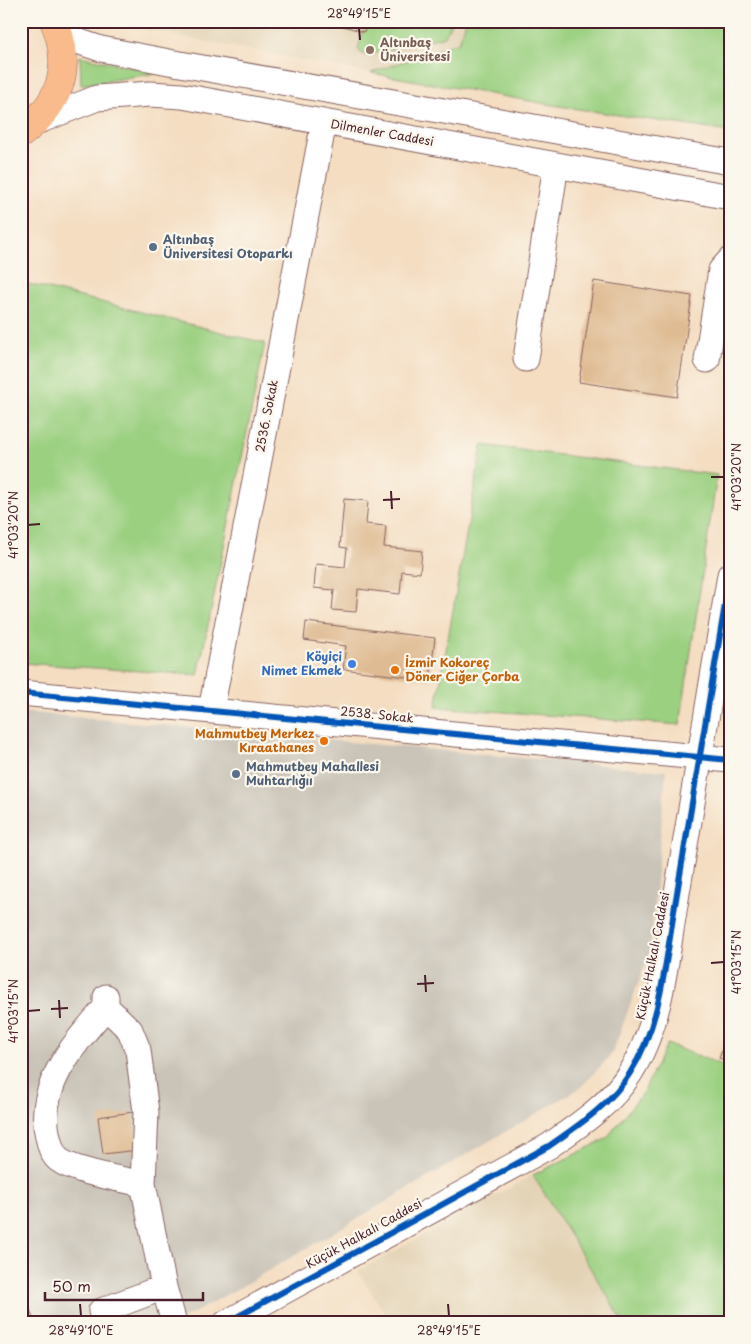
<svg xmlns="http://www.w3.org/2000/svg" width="751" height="1344" font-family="'Playpen Sans',sans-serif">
  <rect width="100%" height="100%" fill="#fbf7ec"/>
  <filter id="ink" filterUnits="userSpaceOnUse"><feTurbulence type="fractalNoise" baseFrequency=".02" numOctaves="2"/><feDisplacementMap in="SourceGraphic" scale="10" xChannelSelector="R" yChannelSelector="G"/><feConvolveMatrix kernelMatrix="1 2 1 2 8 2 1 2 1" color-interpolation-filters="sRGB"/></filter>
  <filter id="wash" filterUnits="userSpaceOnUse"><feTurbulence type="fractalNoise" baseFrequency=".0096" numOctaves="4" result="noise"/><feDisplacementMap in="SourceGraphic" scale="20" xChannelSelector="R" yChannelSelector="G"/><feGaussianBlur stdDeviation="1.12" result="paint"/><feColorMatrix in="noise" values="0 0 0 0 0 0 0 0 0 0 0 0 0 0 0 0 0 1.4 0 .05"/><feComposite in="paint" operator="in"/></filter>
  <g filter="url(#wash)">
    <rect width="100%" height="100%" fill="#f4ddc1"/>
    <path fill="#e3d2b4" d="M116,21h454l-173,57 -278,-53z
      M533,1175l91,148h-233l-33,-52z"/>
    <path fill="#c9c3b8" d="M21,712l645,59 -16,180 -38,103 -32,34 -336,197 -69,38h-154z"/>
    <path fill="#9bd081" stroke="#727856" d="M366,21h86l-7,15 -78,19 -5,-1 -4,-5z
      M466,21h264v111l-178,-27 -181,-32 88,-31z
      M80,56l77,17 -76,12z
      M21,282l244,61 -67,332 -177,-12z
      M482,445l235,30 -37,250 -244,-18z
      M667,1044l63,24v255h-106l-91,-148 73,-36 38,-48z"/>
    <g id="blocks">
      <path fill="#dfbb93" d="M326,21h41l-3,11z
        M594,281l98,15 -15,101 -98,-15z
        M344,499l24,2 -2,23 20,2 -2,21 38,4 -2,22 -18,-2 -2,23 -42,-5 -2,23 -24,-2 2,-20 -20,-2 2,-24 29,3 2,-19 -7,-1z
        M306,622l129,16 -5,42 -87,-11 3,-23 -42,-6z
        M730,1030v32l-11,-4z
        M133,1112l5,38 -35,4 -5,-37z
        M21,1279l12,40 -12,3z"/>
    </g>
  </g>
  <g filter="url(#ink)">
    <use href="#blocks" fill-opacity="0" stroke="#866260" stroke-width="1"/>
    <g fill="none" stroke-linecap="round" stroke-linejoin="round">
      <defs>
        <path id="minor" d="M59,35l42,14 68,13 561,100
          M36,122l61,-24 53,-4 32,2 548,101
          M526,359l30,-194
          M707,360l14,-90 9,-10
          M21,693l709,67
          M211,710l113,-588
          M106,997v10l24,23 8,20 8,62 -3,72 21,103 10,36
          M106,1007c-30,35 -71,79 -58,130 2,8 4,18 11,23 16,12 63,19 84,24
          M101,1311l63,-24
          M226,1323l323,-177c30,-21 61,-41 81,-73 32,-50 36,-117 46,-174 19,-108 37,-216 54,-324"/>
        <path id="major" d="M21,134c39,-31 53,-65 33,-113"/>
      </defs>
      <use href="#minor" stroke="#866260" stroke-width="27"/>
      <use href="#major" stroke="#866260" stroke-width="29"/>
      <use href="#minor" stroke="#fff" stroke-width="25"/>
      <use href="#major" stroke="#fabb8c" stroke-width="28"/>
      <defs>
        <path id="cycleway" d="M21,693l709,67
          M226,1323l323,-177c30,-21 61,-41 81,-73 32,-50 36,-117 46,-174 19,-108 37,-216 54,-324"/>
      </defs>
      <use href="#cycleway" stroke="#fbf7ec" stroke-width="9"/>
      <use href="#cycleway" stroke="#0057b8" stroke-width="6"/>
    </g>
  </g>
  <path fill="none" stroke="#4a1f2b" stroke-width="2" d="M359,28l1,12M711,477h13M391,491l1,18M383,500l17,-1M28,525l12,-1M711,963l13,-1M425,975l1,17M417,984l17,-1M59,1000l1,18M51,1009l17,-1M28,1011l12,-1M80,1304l1,12M448,1304l1,12"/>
  <circle fill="#8d6e63" stroke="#fbf7ec" stroke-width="2" cx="370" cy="50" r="5"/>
  <g fill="#5c6f8a" stroke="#fbf7ec" stroke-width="2">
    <circle cx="153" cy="247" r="5"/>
    <circle cx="236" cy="774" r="5"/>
  </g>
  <circle fill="#3f7fe0" stroke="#fbf7ec" stroke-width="2" cx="352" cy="664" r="5"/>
  <g fill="#e8710a" stroke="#fbf7ec" stroke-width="2">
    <circle cx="395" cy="670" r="5"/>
    <circle cx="324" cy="741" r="5"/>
  </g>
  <g text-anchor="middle" stroke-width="4.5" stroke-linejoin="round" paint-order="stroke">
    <g font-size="12" font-weight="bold" fill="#785e54" stroke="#fbf7ec" text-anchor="start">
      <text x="380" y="47">Altınbaş<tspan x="380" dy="14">Üniversitesi</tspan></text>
    </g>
    <g font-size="12" fill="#4a1f2b" stroke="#fbf7ec">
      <text transform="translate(382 133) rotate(10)" y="4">Dilmenler Caddesi</text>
      <text transform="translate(267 416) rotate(-79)" y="4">2536. Sokak</text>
      <text transform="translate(377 715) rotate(6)" y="4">2538. Sokak</text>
      <text transform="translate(653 956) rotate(-79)" y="4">Küçük Halkalı Caddesi</text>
      <text transform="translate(364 1234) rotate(-29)" y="4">Küçük Halkalı Caddesi</text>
    </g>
    <g font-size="12" font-weight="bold" fill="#4e5e75" stroke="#fbf7ec" text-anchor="start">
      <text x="163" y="244">Altınbaş<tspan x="163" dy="14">Üniversitesi Otoparkı</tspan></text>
      <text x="246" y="771">Mahmutbey Mahallesi<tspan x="246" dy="14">Muhtarlığıı</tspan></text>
    </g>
    <g font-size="12" font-weight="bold" fill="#366cbe" stroke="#fbf7ec" text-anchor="end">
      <text x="342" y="661">Köyiçi<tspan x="342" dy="14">Nimet Ekmek</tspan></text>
    </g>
    <g font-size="12" font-weight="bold" fill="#c56008" stroke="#fbf7ec" text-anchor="start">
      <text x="405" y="667">İzmir Kokoreç<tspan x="405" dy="14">Döner Ciğer Çorba</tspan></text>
      <text x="314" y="738" text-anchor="end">Mahmutbey Merkez<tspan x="314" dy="14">Kıraathanes</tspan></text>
    </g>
  </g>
  <rect width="751" height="1344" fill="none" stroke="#fbf7ec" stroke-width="55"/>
  <path d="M45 1292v8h158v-8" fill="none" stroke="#4a1f2b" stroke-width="2.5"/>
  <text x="52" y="1292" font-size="15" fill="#4a1f2b" stroke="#fbf7ec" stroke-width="4" paint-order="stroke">50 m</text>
  <rect x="28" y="28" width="696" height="1288" fill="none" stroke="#4a1f2b" stroke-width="2"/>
  <g font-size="12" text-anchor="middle" fill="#4a1f2b">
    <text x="359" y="18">28°49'15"E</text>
    <text transform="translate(737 477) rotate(-90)" y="4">41°03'20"N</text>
    <text transform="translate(14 525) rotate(-90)" y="4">41°03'20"N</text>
    <text transform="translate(737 962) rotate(-90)" y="4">41°03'15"N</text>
    <text transform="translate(14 1011) rotate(-90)" y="4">41°03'15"N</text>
    <text x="81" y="1335">28°49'10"E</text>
    <text x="449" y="1335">28°49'15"E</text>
  </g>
</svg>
